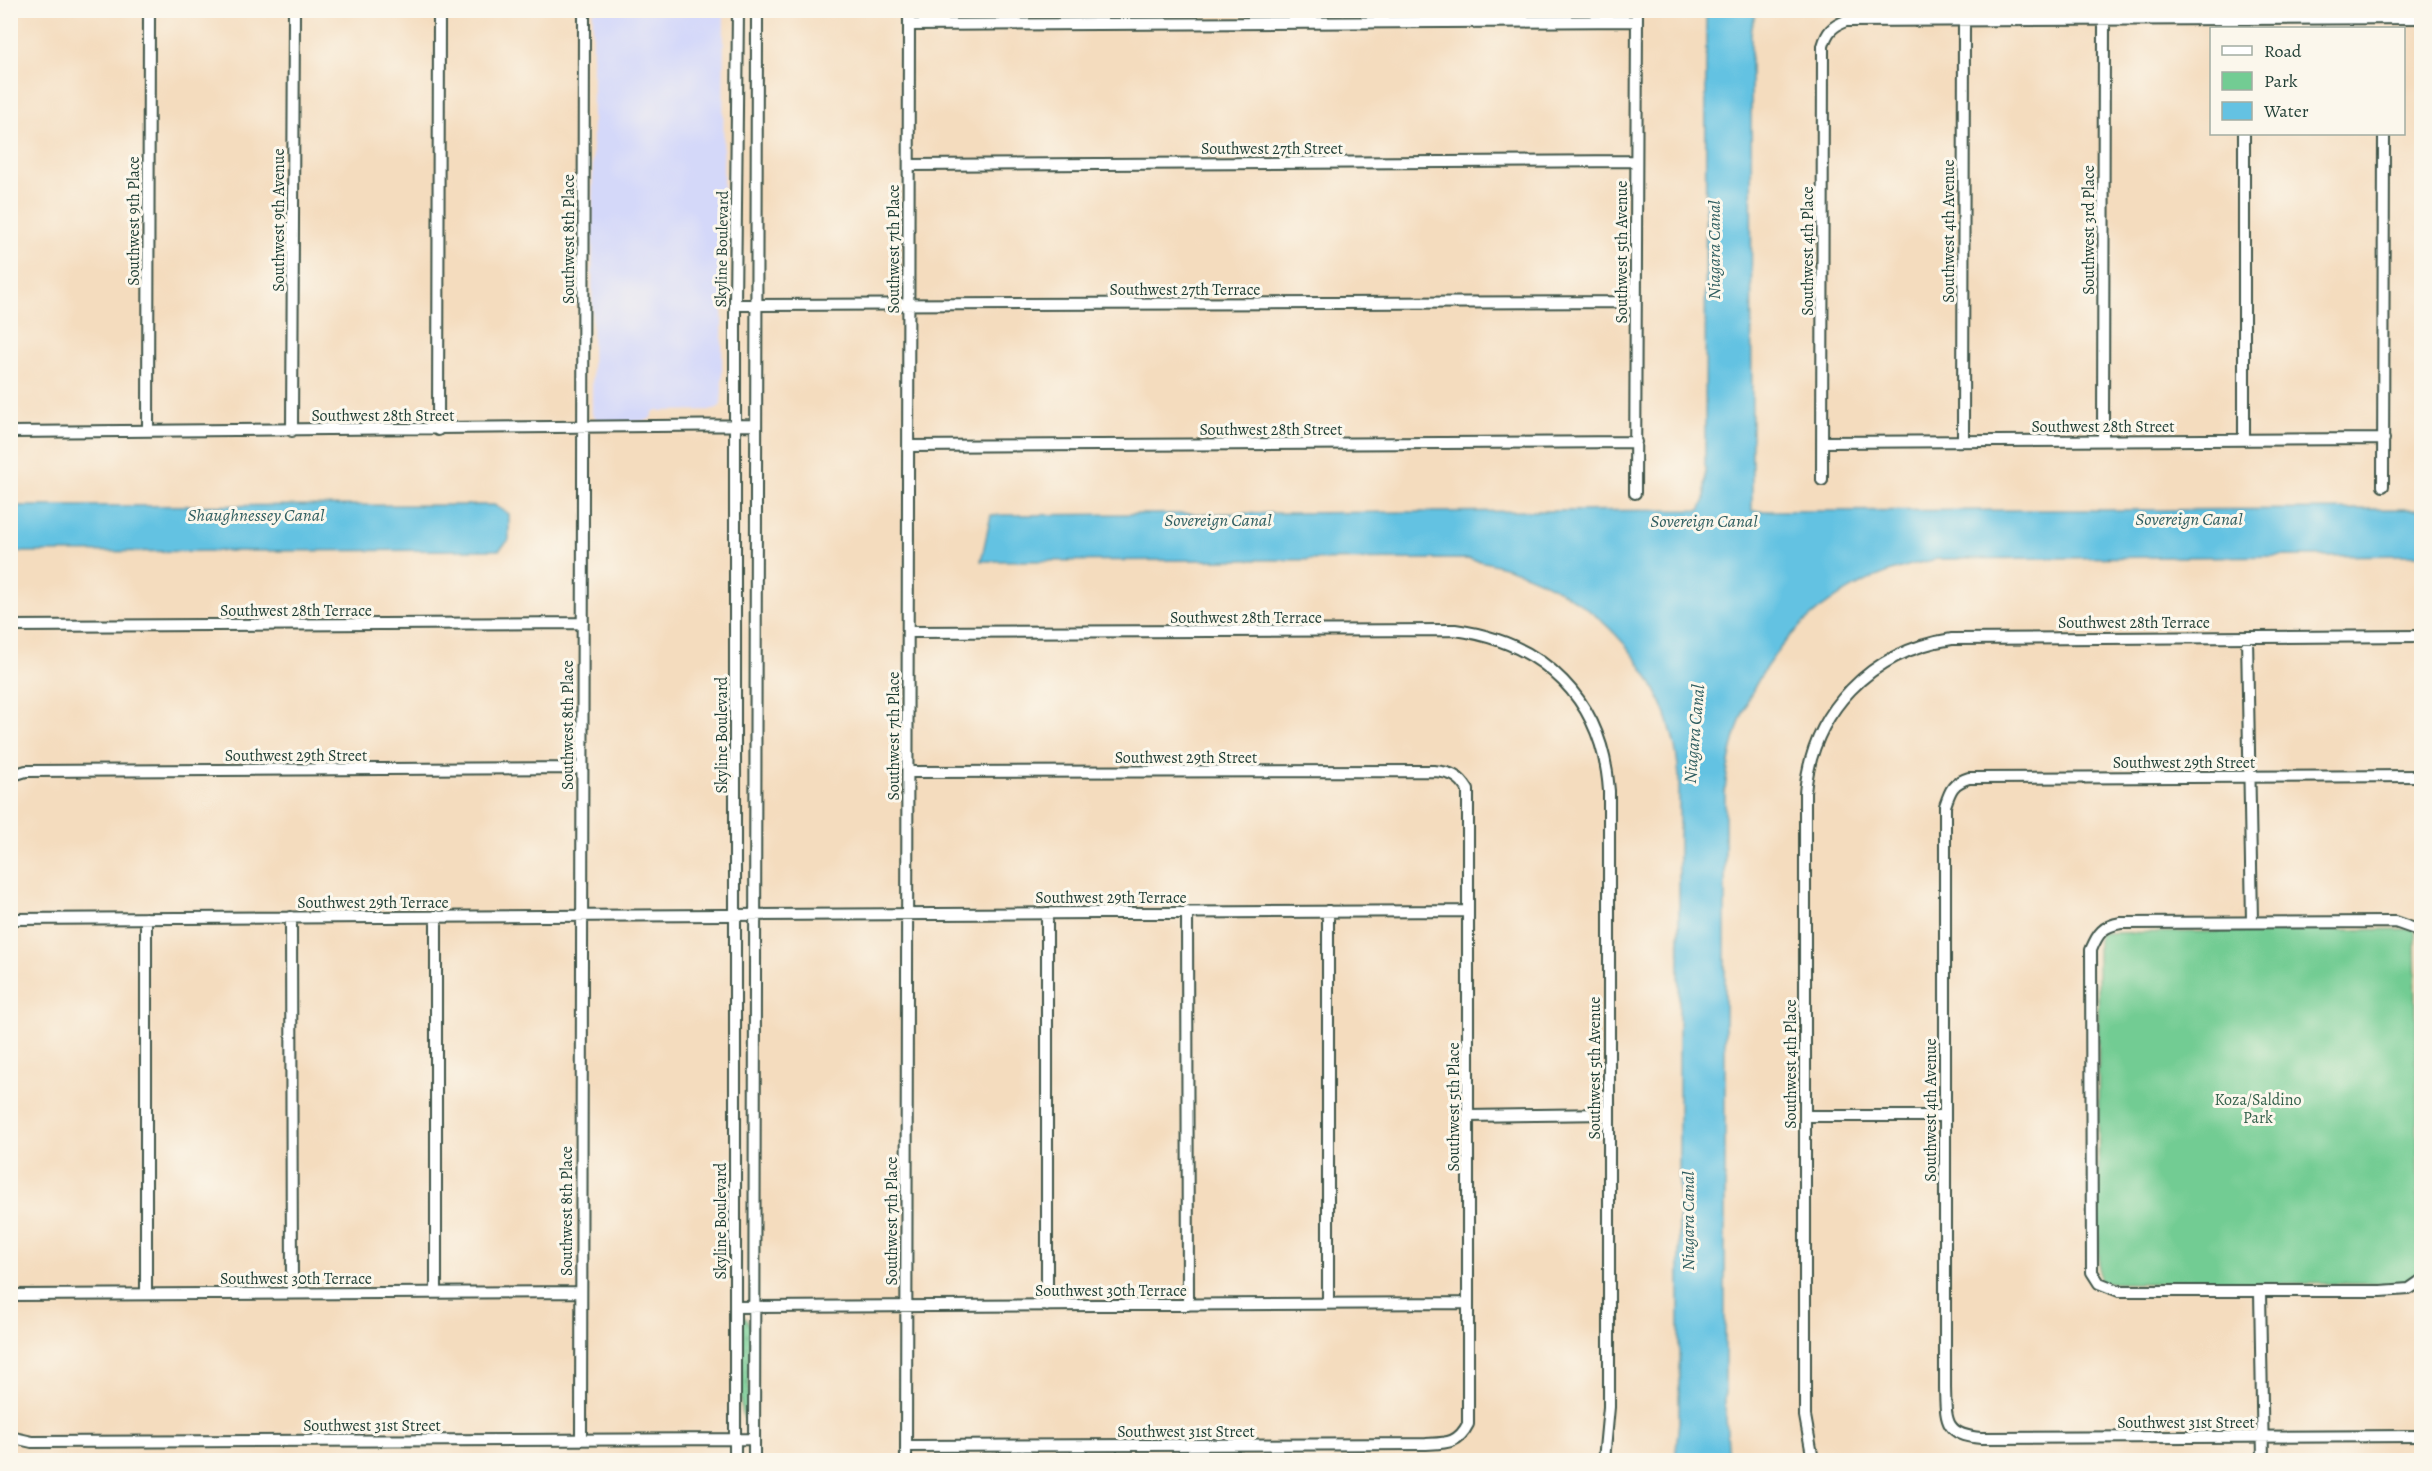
<svg xmlns="http://www.w3.org/2000/svg" width="2432" height="1471" font-family="Alegreya,serif">
  <defs>
    <pattern id="grass-dots" width="8" height="8" patternUnits="userSpaceOnUse" patternTransform="scale(1.5)"><rect width="8" height="8" fill="#72cc93"/><path d="M2 2h.1M6 6h.1" fill="none" stroke="#5da779" stroke-width="1.8" stroke-linecap="round"/></pattern>
  </defs>
  <rect width="100%" height="100%" fill="#fbf7ec"/>
  <filter id="ink" filterUnits="userSpaceOnUse"><feTurbulence type="fractalNoise" baseFrequency=".0167" numOctaves="2"/><feDisplacementMap in="SourceGraphic" scale="12" xChannelSelector="R" yChannelSelector="G"/><feConvolveMatrix kernelMatrix="1 2 1 2 8 2 1 2 1" color-interpolation-filters="sRGB"/></filter>
  <filter id="wash" filterUnits="userSpaceOnUse"><feTurbulence type="fractalNoise" baseFrequency=".008" numOctaves="4" result="noise"/><feDisplacementMap in="SourceGraphic" scale="24" xChannelSelector="R" yChannelSelector="G"/><feGaussianBlur stdDeviation="1.35" result="paint"/><feColorMatrix in="noise" values="0 0 0 0 0 0 0 0 0 0 0 0 0 0 0 0 0 1.4 0 .05"/><feComposite in="paint" operator="in"/></filter>
  <g filter="url(#wash)">
    <rect width="100%" height="100%" fill="#f4dcbe"/>
    <path fill="#d4d8f9" d="M593,11h131l-2,382 -1,12 -6,5 -61,1 -4,8 -5,2 -44,2 -9,-9z"/>
    <path fill="url(#grass-dots)" stroke="#488464" stroke-width="1.5" d="M746,1318l4,7 -1,92 -3,5 -5,-11 -1,-85 3,-7z"/>
    <path fill="#72cc93" stroke="#488464" stroke-width="1.5" d="M2415,929l4,355 -320,-1 -1,-350z"/>
    <path fill="#64c2e2" stroke="#42808b" stroke-width="1.5" d="M1706,11h50l-5,20 1,480 669,-2 1,46 -485,4c-123,23 -200,108 -212,232v612l4,57h-54l4,-39v-645c-9,-116 -99,-199 -210,-217l-488,2 10,-46 709,-5 5,-10z
      M494,505l15,9v26l-10,10 -488,2v-46z"/>
  </g>
  <g filter="url(#ink)">
    <g fill="none" stroke-linecap="round" stroke-linejoin="round">
      <defs>
        <path id="minor" d="M910,25l727,-4
          M2244,134v306
          M909,165l727,-4
          M735,305l901,-3
          M438,430l1,-420
          M148,431l1,-421
          M292,431l2,-421
          M10,432l746,-7
          M1963,441l1,-421
          M2103,441l1,-421
          M1822,442l562,-3
          M908,446l728,-4
          M1822,480l1,-434c4,-14 9,-20 23,-25l576,-3
          M2383,486l1,-352
          M1635,493l2,-483
          M10,626l573,-3
          M908,632l547,-2c89,12 148,70 154,161v616l-5,53
          M2247,637l5,284
          M10,776l16,-5 556,-3
          M2422,776l-453,2c-17,5 -19,13 -24,28v582c1,32 -1,47 36,50l441,-2
          M1187,912l1,393
          M1047,913v393
          M436,916v376
          M291,917l1,376
          M146,918v376
          M10,919l1458,-8
          M2422,938l-7,-9 -20,-7 -274,1c-18,3 -23,10 -30,27l1,322 7,11 20,8h262l28,-2 13,-9
          M1468,1116l141,-2
          M1806,1116h139
          M2260,1292l3,168
          M10,1295l571,-3
          M1328,1304v-393
          M735,1307l733,-4
          M10,1437l22,5 722,-3
          M581,1439l3,-1429
          M906,1446l520,-2c20,-1 32,0 42,-20v-634c-8,-14 -18,-18 -34,-19l-526,1
          M735,1460v-1155l3,-295
          M754,1460l3,-1450
          M906,1460l3,-1450
          M1813,1460l-8,-44v-623c7,-82 66,-142 147,-154l470,-3"/>
      </defs>
      <use href="#minor" stroke="#3f5549" stroke-width="14"/>
      <use href="#minor" stroke="#fff" stroke-width="10"/>
    </g>
  </g>
  <g text-anchor="middle" stroke-width="6" stroke-linejoin="round" paint-order="stroke">
    <g font-size="16" fill="#1f3d34" stroke="#fbf7ec">
      <text x="1272" y="154">Southwest 27th Street</text>
      <text transform="translate(278 220) rotate(-90)" y="6">Southwest 9th Avenue</text>
      <text transform="translate(133 221) rotate(-90)" y="6">Southwest 9th Place</text>
      <text transform="translate(2088 230) rotate(-90)" y="6">Southwest 3rd Place</text>
      <text transform="translate(1948 231) rotate(-90)" y="6">Southwest 4th Avenue</text>
      <text transform="translate(568 239) rotate(-90)" y="6">Southwest 8th Place</text>
      <text transform="translate(721 249) rotate(-89)" y="6">Skyline Boulevard</text>
      <text transform="translate(893 249) rotate(-90)" y="6">Southwest 7th Place</text>
      <text transform="translate(1807 251) rotate(-90)" y="6">Southwest 4th Place</text>
      <text transform="translate(1621 252) rotate(-90)" y="6">Southwest 5th Avenue</text>
      <text x="1185" y="295">Southwest 27th Terrace</text>
      <text x="383" y="421">Southwest 28th Street</text>
      <text x="2103" y="432">Southwest 28th Street</text>
      <text x="1271" y="435">Southwest 28th Street</text>
      <text x="296" y="616">Southwest 28th Terrace</text>
      <text x="1246" y="623">Southwest 28th Terrace</text>
      <text x="2134" y="628">Southwest 28th Terrace</text>
      <text transform="translate(567 725) rotate(-90)" y="6">Southwest 8th Place</text>
      <text transform="translate(721 735) rotate(-90)" y="6">Skyline Boulevard</text>
      <text transform="translate(893 736) rotate(-90)" y="6">Southwest 7th Place</text>
      <text x="296" y="761">Southwest 29th Street</text>
      <text x="1186" y="763">Southwest 29th Street</text>
      <text x="2184" y="768">Southwest 29th Street</text>
      <text x="1111" y="903">Southwest 29th Terrace</text>
      <text x="373" y="908">Southwest 29th Terrace</text>
      <text transform="translate(1790 1064) rotate(-90)" y="6">Southwest 4th Place</text>
      <text transform="translate(1594 1068) rotate(-90)" y="6">Southwest 5th Avenue</text>
      <text transform="translate(1453 1107) rotate(-90)" y="6">Southwest 5th Place</text>
      <text transform="translate(1930 1110) rotate(-90)" y="6">Southwest 4th Avenue</text>
      <text transform="translate(566 1211) rotate(-90)" y="6">Southwest 8th Place</text>
      <text transform="translate(720 1221) rotate(-90)" y="6">Skyline Boulevard</text>
      <text transform="translate(891 1221) rotate(-90)" y="6">Southwest 7th Place</text>
      <text x="296" y="1284">Southwest 30th Terrace</text>
      <text x="1111" y="1296">Southwest 30th Terrace</text>
      <text x="2186" y="1428">Southwest 31st Street</text>
      <text x="372" y="1431">Southwest 31st Street</text>
      <text x="1186" y="1437">Southwest 31st Street</text>
    </g>
    <g font-size="16" fill="#34614c" stroke="#fbf7ec">
      <text x="2258" y="1105">Koza/Saldino<tspan x="2258" dy="18">Park</tspan></text>
    </g>
    <g font-size="18" font-style="italic" fill="#305e60" stroke="#fbf7ec">
      <text transform="translate(1714 250) rotate(-90)" y="6">Niagara Canal</text>
      <text x="256" y="521">Shaughnessey Canal</text>
      <text x="2189" y="525">Sovereign Canal</text>
      <text x="1218" y="526">Sovereign Canal</text>
      <text x="1704" y="527">Sovereign Canal</text>
      <text transform="translate(1694 734) rotate(-85)" y="6">Niagara Canal</text>
      <text transform="translate(1688 1221) rotate(-90)" y="6">Niagara Canal</text>
    </g>
  </g>
  <rect width="2432" height="1471" fill="none" stroke="#fbf7ec" stroke-width="36"/>
  <rect x="2210" y="27" width="195" height="108" fill="#fbf7ec" stroke="#a3ada2" stroke-width="1.5"/>
  <rect x="2222" y="46" width="30" height="9" fill="#ffffff" stroke="#a3ada2" stroke-width="1.5"/>
  <text x="2264" y="57" font-size="18" fill="#1f3d34">Road</text>
  <rect x="2222" y="72" width="30" height="18" fill="#72cc93" stroke="#a3ada2" stroke-width="1.5"/>
  <text x="2264" y="87" font-size="18" fill="#1f3d34">Park</text>
  <rect x="2222" y="102" width="30" height="18" fill="#64c2e2" stroke="#a3ada2" stroke-width="1.5"/>
  <text x="2264" y="117" font-size="18" fill="#1f3d34">Water</text>
</svg>
